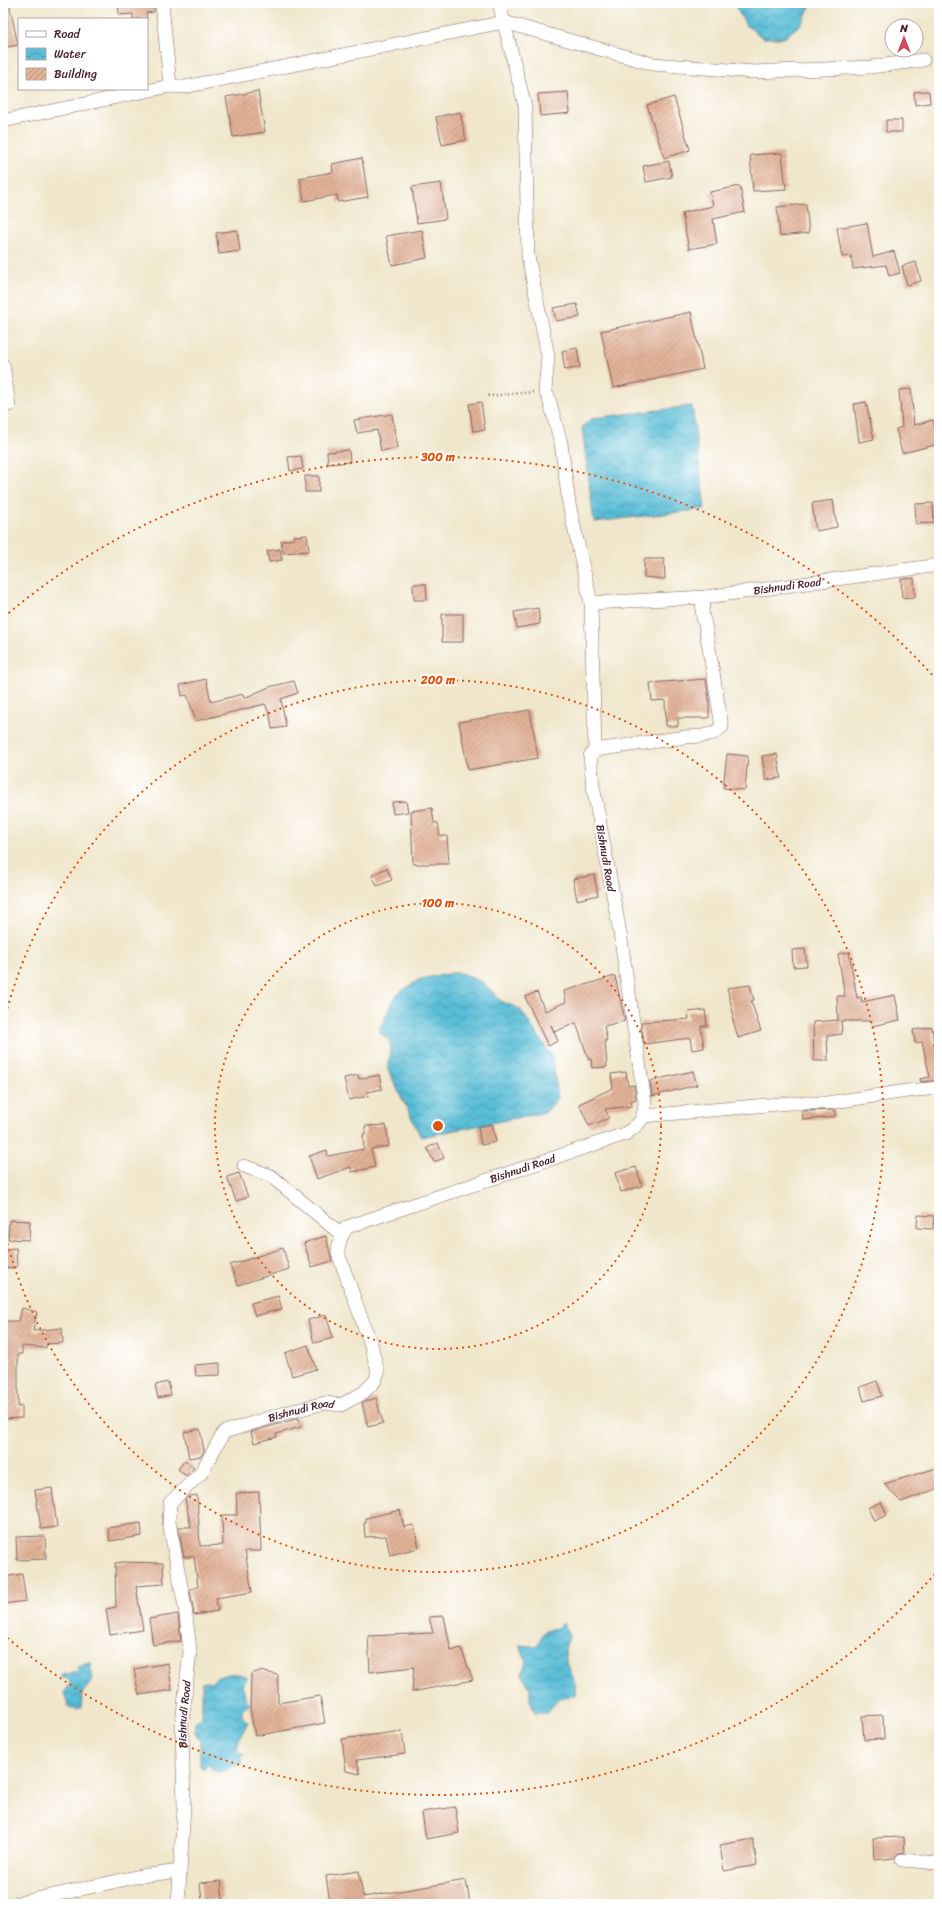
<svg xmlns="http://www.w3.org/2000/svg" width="942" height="1907" font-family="Sriracha,sans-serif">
  <defs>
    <pattern id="water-waves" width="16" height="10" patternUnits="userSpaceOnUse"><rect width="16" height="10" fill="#58bdd7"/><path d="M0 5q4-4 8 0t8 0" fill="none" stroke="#4b99af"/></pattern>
    <pattern id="building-hatch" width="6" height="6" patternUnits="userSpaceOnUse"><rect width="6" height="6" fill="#e2b297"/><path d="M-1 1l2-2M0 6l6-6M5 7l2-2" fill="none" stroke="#b9907b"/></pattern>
  </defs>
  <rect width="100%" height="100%" fill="#fff"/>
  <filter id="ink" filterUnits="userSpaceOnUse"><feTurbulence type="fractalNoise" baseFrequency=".025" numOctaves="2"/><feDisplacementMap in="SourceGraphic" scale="8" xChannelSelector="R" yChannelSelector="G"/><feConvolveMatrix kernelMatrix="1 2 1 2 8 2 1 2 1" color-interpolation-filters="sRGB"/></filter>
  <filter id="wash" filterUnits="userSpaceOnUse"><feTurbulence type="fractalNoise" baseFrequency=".012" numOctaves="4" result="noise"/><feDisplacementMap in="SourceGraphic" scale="16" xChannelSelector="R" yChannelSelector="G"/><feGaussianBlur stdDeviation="0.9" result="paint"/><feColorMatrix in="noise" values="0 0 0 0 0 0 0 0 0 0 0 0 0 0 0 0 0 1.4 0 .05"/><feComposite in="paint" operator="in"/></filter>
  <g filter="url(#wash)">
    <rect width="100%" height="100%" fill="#f0e6cb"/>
    <path fill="url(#water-waves)" stroke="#516e81" d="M735,3h77l-11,21 -17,14h-21l-17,-13 -11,-19z
      M692,406l13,103 -111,13 -12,-95 11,-9z
      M458,972l26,11 17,18 19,8 32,47 6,42 -12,14 -125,25 -33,-67c-1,-13 6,-17 1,-31l-8,-5 -2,-4 18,-36 23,-15z
      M563,1623c12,17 2,15 2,30 0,14 13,24 10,42l-15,3 -14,15h-11l-5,-13v-12l-8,-13 4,-15 -7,-15 17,1 9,-15 12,-3z
      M92,1662l-3,7 3,2v11l-9,10 -2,16 -4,2 -8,-2 -5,-15 7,-10 -4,-4 -7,-3 3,-3 4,1 12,-3 -2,-4z
      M229,1674h10l9,4 -6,7 4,14 4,5 -8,6v6l6,6 -9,17 -2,11 7,5 -4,2 3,6 -22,9 -8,-2 -4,-5h-3l-2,5 -4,-4v-25l-5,-9v-9l7,-6v-35l5,-1 4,1 7,-5z"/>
    <g id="blocks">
      <path fill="url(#building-hatch)" d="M3,3h6l9,42 -15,3z
        M118,3h36v9l-8,1 1,6h-14v-5l-14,1z
        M258,91l7,41 -32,5 -7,-40z
        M929,91l1,12 -15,2 -1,-13z
        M568,92l2,21 -30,3 -2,-22z
        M674,97l16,53 -26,8 -17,-53z
        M460,112l6,28 -24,5 -6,-28z
        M886,120h16v12h-16z
        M782,153l4,36 -33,2 -3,-36z
        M362,158l6,39 -30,5 -1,-7 -33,6 -4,-23 33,-6 -1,-8z
        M669,161l3,16 -26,5 -3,-16z
        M441,183l5,36 -29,4 -5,-36z
        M740,186l5,26 -32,7 4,25 -28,5 -7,-36 31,-7 -3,-14z
        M806,204l3,29 -29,3 -3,-29z
        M867,223l6,34 21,-6 6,22 -11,3 -3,-11 -33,4 -2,-13 -9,1 -5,-29z
        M237,230l3,21 -21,3 -3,-21z
        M422,230l5,28 -35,7 -6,-29z
        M916,262l5,19 -14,4 -5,-19z
        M577,304l3,13 -24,4 -3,-13z
        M691,312l12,57 -90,19 -12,-57z
        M577,348l3,19 -15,3 -3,-19z
        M911,389l3,36 19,-5 6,24 -37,9 -6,-24 6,-2 -3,-37z
        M481,402l4,28 -12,1 -4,-27z
        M866,402l8,37 -15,3 -5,-38z
        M392,414l5,34 -16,3 -4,-21 -20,3 -3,-13z
        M349,450l1,12 -22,2 -1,-12z
        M301,456l2,13 -13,2 -2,-14z
        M305,476h14v16h-14z
        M833,500l4,27 -21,4 -4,-28z
        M933,503l1,20 -18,1 -1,-20z
        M307,535l2,16 -26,2 -2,-12 13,-2v-3z
        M280,549l2,11 -13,2 -2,-11z
        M644,559h20l1,20 -21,-2z
        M914,578l1,19 -13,1 -1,-19z
        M413,584h13l1,16h-13z
        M538,608l2,16 -23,4 -3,-16z
        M442,614h21v28h-21z
        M206,679l5,23 32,-8 1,4 25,-11 25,-6 4,12 -17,6 5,28 -14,2 -2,-14 -5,-11 -69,17 -9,-26 -5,1 -2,-11z
        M706,679l3,21v18h-31v8h-12l-1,-26 -13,1 -2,-18z
        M530,710l8,48 -70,12 -9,-48z
        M727,754l21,2 -3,34 -22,-2z
        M777,754l4,24 -15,2 -4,-24z
        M406,801l2,11 -15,2 -1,-12z
        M432,808l2,15h4l2,13h7l2,28h-36l-2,-53z
        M387,868l5,12 -15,6 -5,-11z
        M594,875l4,20 -21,5 -4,-21z
        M805,949l2,17 -14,1 -1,-17z
        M849,952l8,46 4,-1 1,5 33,-7 5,25 -28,6 -1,-5h-30l1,13 -15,2 1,25h-14l-1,-39 25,-2 -1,-24h8l-7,-42z
        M615,976l10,45 -21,5 3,14h-2l2,27 -15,1 -1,-9 -2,1 -13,-37 -22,9 -3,-7 7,16 -10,5 -23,-49 12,-5 8,19 21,-9 -2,-11z
        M750,985l4,15 -3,1 10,30 -23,7 -6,-21 2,-1 -7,-28z
        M705,1010l2,16h-6l3,22 -12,2 -2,-12 -46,6 -3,-22 48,-3 -1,-7z
        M932,1027l2,18 5,-2v37l-18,2 -1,-3 10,-2 -8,-35 -7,1 -2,-13z
        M693,1071l4,14 -45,11 -2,-15z
        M626,1072l2,14 6,-1 2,14 -5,2 1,5 -27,3 4,9 -20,8 -10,-22 34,-16 -2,-14z
        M358,1075l1,4 20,-4 3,14 -15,3 1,4 -19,4 -5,-22z
        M835,1110v7l-32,3 -1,-9z
        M492,1124l4,18 -15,3 -3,-18z
        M386,1125l3,21 -18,3 4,18 -23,5 -1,-5 -34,12 -8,-23 18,-6 1,6 36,-7 -1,-15h2v-8z
        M438,1143l6,15 -10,4 -7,-14z
        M636,1167l6,19 -21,6 -6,-19z
        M239,1173l9,24 -12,4 -9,-24z
        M918,1215l16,1 -1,13 -16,-1z
        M9,1220l21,1 -1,19 -21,-1z
        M326,1236l6,25 -20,6 -8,-24z
        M16,1248l1,19 -14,1v-19z
        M283,1248l6,21 -51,16 -8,-20z
        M278,1296l4,13 -27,7 -4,-13z
        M22,1308l15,4 -4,19 29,-3 1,15 -17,1v4l-24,-2v8h-4v53l4,-1v12l-18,1 -1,-60 2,-38h14z
        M326,1315l7,23 -19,5 -6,-23z
        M308,1345l8,24 -24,7 -7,-23z
        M220,1363v12l-24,1 -1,-11z
        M877,1381l5,15 -18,5 -4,-14z
        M168,1382l3,13 -13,3 -3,-13z
        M376,1398l7,25 -15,4 -6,-24z
        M299,1418l2,9 -25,7 1,3 -23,6 -3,-11z
        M200,1429l4,22 -3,5 -12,2 -5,-26z
        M185,1460l9,8 -8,8 -8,-7z
        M937,1468l2,20 -38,14 -17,-18z
        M52,1488l5,39 -16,2 -6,-39z
        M259,1492l2,59h-16l7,41 -36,6 2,13 -24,4 -4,-26 8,-2 -4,-30h-10l-6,-30h13l-6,-28 4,-3 8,-1 3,51 23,-1 -1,-30h15l-1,-22z
        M881,1502l6,13 -13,6 -6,-13z
        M400,1510l4,17 10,-2 5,23 -29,7 -4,-19 -21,1 -1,-14h2v-5z
        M141,1523l1,13 -32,5 -2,-13z
        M45,1536l1,23 -29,1 -1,-23z
        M123,1562l40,1 1,21 -28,2 7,44 -33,5 -4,-26 10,-2 -1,-44z
        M22,1574l4,27 -23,3v-27z
        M178,1614l3,27 -28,4 -4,-26z
        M444,1616l7,35 10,-3 12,32 -61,12 2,-25 -44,5 -2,-36 65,-3 -4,-16z
        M168,1663l4,27 -33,5 -5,-26z
        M260,1671l18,4v28l42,-7 5,27 -70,13 -5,-28 1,-34z
        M883,1715l1,24 -20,1 -2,-24z
        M402,1731l3,23 -48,6 3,14 -14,-3 -4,-32z
        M455,1807l4,26 -33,6 -4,-27z
        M904,1837l1,15 -7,1 -4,5 -20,2 -1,-22z
        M753,1839l4,26 -33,6 -4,-26z
        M359,1871l4,26 103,-17 4,24h-121l-1,-4 -18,3 -4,-27z
        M221,1881l2,18 -21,2 -2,-18z"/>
    </g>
  </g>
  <g filter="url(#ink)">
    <use href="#blocks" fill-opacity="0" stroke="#846563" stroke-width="1"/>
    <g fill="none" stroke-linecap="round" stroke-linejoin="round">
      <defs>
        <g id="street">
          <path d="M162,3l8,83"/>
          <path d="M499,3l26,103 3,150 20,100 -3,35 4,8 12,44 8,61 22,99 4,147"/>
          <path d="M3,121l167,-35 14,1 320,-65 149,42 101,8 117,-5 52,-7"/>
          <path d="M3,365l6,40h-6"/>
          <path d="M591,603l115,-6"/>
          <path d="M644,1116l146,-13h37l80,-12 32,-3"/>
          <path d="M244,1166l27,10 70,58"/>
          <path d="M902,1860l37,3"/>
          <path d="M14,1904l126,-28 40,-5"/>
          <path id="s1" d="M178,1904l6,-97 -2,-83 8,-73 -5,-44 -16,-85 1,-19 31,-30 23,-41 61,-19 40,-10 16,2 22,-12 12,-12 3,-9 -7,-27 -33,-92c0,-11 3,-18 9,-26l278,-93c14,-9 19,-14 20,-31l-25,-170 -27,-147 -3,-30 5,-6 91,-13 16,-1 12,-3 8,-6 -17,-103c-4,-10 -4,-17 1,-27l233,-32"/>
        </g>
      </defs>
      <use href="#street" stroke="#846563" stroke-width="14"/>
      <path stroke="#846563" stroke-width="2.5" stroke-dasharray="1 3" stroke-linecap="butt" d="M488,396l45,-4"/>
      <use href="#street" stroke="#fff" stroke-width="13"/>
    </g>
  </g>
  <g fill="none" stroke="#e0560e" stroke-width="2" stroke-dasharray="2 4">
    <circle cx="438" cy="1126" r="223"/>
    <path d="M3 1026A446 446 0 1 1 3 1226"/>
    <path d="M935 1574A669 669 0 0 1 4 1635M4 617A669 669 0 0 1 935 678"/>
  </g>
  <g text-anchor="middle" stroke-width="4" stroke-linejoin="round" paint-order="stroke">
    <g font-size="11" fill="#4a1f2b" stroke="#fff">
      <text dy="4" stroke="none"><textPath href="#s1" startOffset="1856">Bishnudi Road</textPath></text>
      <text transform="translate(606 858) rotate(80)" y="4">Bishnudi Road</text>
      <text dy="4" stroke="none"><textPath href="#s1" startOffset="1005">Bishnudi Road</textPath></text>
      <text dy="4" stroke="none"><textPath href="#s1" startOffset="574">Bishnudi Road</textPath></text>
      <text dy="4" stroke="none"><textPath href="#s1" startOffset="190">Bishnudi Road</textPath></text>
    </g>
  </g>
  <circle cx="438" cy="1126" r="6" fill="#e0560e" stroke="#fff" stroke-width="2"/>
  <g font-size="12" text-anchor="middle" font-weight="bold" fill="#e0560e" stroke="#fff" stroke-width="4" stroke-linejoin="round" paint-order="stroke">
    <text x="438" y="461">300 m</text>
    <text x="438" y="684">200 m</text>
    <text x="438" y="907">100 m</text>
  </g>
  <rect width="942" height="1907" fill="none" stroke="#fff" stroke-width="16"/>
  <rect x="18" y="18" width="130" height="72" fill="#ffffff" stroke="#b7a5aa"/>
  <rect x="26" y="31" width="20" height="6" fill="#ffffff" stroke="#b7a5aa"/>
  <text x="54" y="38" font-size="12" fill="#4a1f2b">Road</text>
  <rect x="26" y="48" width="20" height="12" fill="url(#water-waves)" stroke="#b7a5aa"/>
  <text x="54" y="58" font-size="12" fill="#4a1f2b">Water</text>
  <rect x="26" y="68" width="20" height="12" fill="url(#building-hatch)" stroke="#b7a5aa"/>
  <text x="54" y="78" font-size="12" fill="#4a1f2b">Building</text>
  <g transform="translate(904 38)"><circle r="19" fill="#ffffff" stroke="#b7a5aa"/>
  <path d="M0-3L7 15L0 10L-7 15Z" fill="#d1495b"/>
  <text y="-6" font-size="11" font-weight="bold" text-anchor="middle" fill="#4a1f2b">N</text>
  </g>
</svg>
